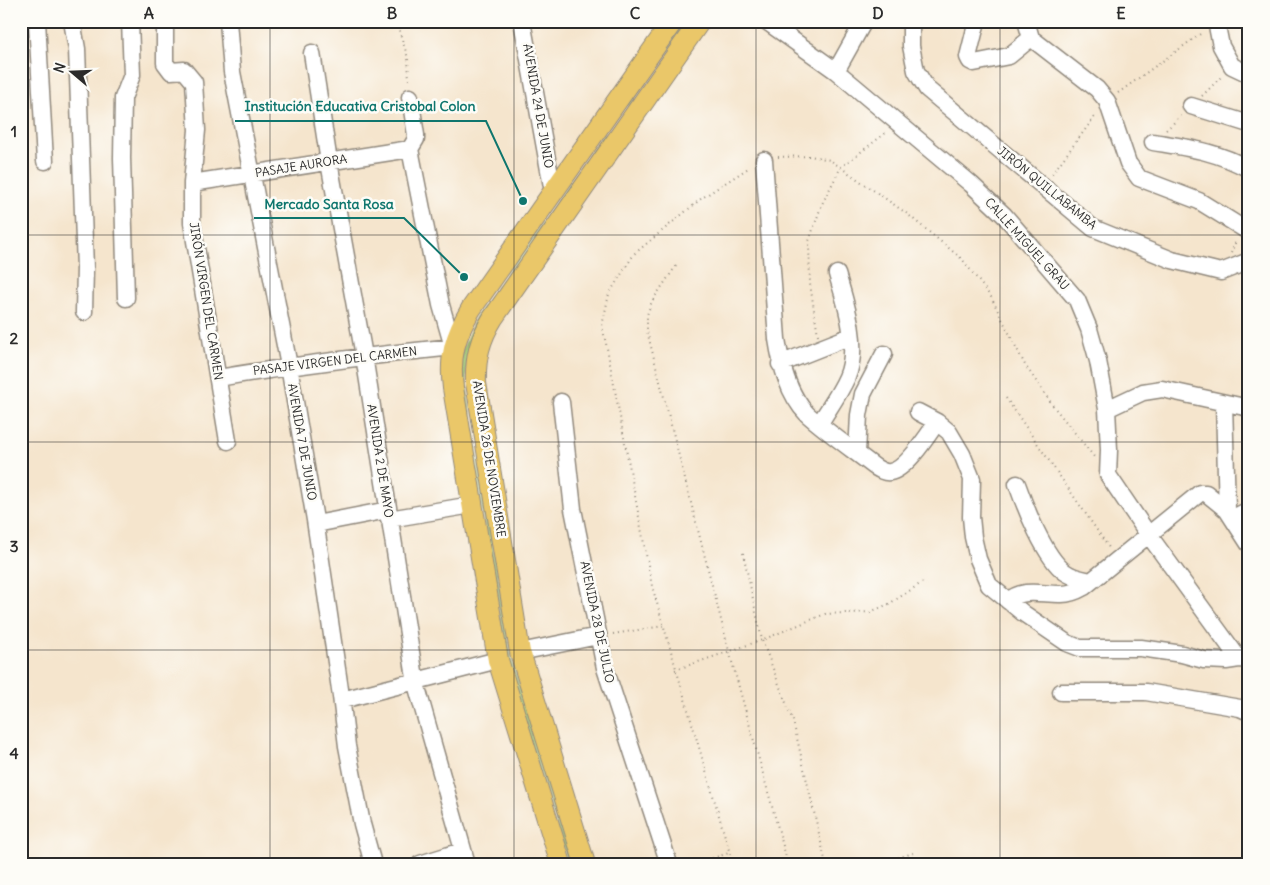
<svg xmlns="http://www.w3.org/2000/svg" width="1270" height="885" font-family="Delius,sans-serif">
  <rect width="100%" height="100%" fill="#fdfcf7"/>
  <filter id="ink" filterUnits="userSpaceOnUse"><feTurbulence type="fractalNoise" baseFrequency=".02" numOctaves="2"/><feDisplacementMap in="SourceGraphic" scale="10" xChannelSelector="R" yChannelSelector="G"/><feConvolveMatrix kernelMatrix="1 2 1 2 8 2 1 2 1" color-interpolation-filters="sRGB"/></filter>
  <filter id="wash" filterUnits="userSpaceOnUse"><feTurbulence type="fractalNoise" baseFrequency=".0096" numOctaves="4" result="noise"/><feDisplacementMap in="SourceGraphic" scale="20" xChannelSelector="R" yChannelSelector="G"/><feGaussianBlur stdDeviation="1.12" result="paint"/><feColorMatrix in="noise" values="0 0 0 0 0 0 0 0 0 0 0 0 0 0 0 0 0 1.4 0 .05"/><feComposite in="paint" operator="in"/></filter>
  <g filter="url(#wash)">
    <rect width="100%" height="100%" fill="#f5e5cd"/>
    <path fill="#a2c872" stroke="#667a4e" d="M682,21h9l-62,85 -4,-3z
      M604,134l4,3 -127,183c-11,23 -15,37 -15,63l46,278 63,203h-6l-57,-179 -52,-301 2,-33 14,-34z"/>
  </g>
  <g filter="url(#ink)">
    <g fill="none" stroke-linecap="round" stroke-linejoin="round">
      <defs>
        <path id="minor" d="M37,21l8,140
          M72,21l5,28 8,219 -1,44
          M165,21v42l6,8 13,-1 10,12 3,48 -5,53v40l36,218
          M228,21l4,51 57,294 26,154 26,176 6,50 15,78 11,40
          M522,21l31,171
          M766,21l70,50 135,113 33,31 73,85 12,29 9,32 9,48 2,41 -1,25 40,59 91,125
          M911,21v25l5,25 11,18 166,139 79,32 49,12 28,-11
          M977,21l-9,36 2,4 4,2 35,-7 22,-18
          M1026,21l5,17 66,51 10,12 21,62 11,15 60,23 50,31
          M1216,21l5,25 11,20 17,8
          M312,53l17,109 35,194 52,328 51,180
          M836,71l28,-50
          M1191,106l58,18
          M1153,142c36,6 63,9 96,27
          M764,160l13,179c4,26 11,55 30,75 20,18 46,36 68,53 5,3 10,6 15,5 16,-2 38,-37 47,-50
          M192,183l218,-34
          M126,298l-4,-140 1,-60 9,-23 -2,-54
          M780,364l71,-28
          M218,378c78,-13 156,-23 235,-31l-12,-42 -31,-156 6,-10v-4l-6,-38
          M561,402l12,107 32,159 64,196
          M1224,403l3,107
          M1107,409l36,-17 19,-3 87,19
          M918,412l19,10 12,10 13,22 10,25 -1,38 2,20 5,22 11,26 34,28 44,30 13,5h61l41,6 22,6 22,1 13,-2 10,1
          M820,423c9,-15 20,-30 27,-46 13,-30 -1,-74 -10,-103
          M857,453l2,-38 4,-21 21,-40
          M1017,484c8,23 28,74 48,88 8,6 17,7 26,9
          M1233,518l16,-8
          M389,519l83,-14
          M316,524l72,-14
          M1008,601c16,-14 35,-6 54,-7 8,0 15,-3 22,-7l116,-94h6l21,17 22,34
          M520,652l78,-16
          M1061,692h85l94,16 9,4
          M342,700l156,-40
          M420,864l42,-13"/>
        <path id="major" d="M561,864l-63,-204 -45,-272c-4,-32 2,-52 18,-79l202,-288
          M585,864l-65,-212 -44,-269c-1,-25 4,-44 17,-65l207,-297"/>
      </defs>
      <use href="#minor" stroke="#90887c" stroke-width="19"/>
      <use href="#major" stroke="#90887c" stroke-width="22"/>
      <path stroke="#90887c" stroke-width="2" stroke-dasharray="1 4" stroke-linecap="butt" d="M396,21l12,37 1,25
        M1118,93l85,-61
        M1202,96l20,-20
        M1166,130l15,-14
        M778,157l32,-1 20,4 76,53 56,46 29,38 34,68 29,42 41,51
        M1052,174l45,-60
        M1231,253l5,-12
        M676,266l-24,35 -5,14v16l82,320 59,213
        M818,335l-8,-51 -1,-43 13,-37 19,-37 46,-35
        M1006,398l104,151
        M743,553l19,87 31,81 33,143
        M613,634l50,-8
        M675,670l87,-30 63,-26 45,-2 19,-8 34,-22
        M693,864l36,-11
        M733,864l-81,-278 -45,-238 -5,-22 7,-32 25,-40 68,-56 48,-31
        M879,864l34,-11"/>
      <use href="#minor" stroke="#fff" stroke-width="16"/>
      <use href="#major" stroke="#eac769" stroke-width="20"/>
    </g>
  </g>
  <path fill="none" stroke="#2b2b2b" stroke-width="1" stroke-opacity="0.55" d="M270,21v843M514,21v843M756,21v843M1000,21v843M21,235h1228M21,442h1228M21,650h1228"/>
  <g text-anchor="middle" stroke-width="5" stroke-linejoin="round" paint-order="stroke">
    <g font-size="12" fill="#2b2b2b" stroke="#fdfcf7">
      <text transform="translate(538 106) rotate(80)" y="4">AVENIDA 24 DE JUNIO</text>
      <text transform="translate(301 166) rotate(-9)" y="4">PASAJE AURORA</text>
      <text transform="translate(1047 188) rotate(39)" y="4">JIRÓN QUILLABAMBA</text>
      <text transform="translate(1027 244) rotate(48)" y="4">CALLE MIGUEL GRAU</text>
      <text transform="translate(206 301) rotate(81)" y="4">JIRÓN VIRGEN DEL CARMEN</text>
      <text transform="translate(335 361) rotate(-7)" y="4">PASAJE VIRGEN DEL CARMEN</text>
      <text transform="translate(302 442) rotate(80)" y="4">AVENIDA 7 DE JUNIO</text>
      <text transform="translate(489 459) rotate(81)" y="4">AVENIDA 26 DE NOVIEMBRE</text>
      <text transform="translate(380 461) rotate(81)" y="4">AVENIDA 2 DE MAYO</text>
      <text transform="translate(597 622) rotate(78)" y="4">AVENIDA 28 DE JULIO</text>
    </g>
  </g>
  <path fill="none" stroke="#0f766e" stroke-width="2" d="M523 201L486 121H235M464 277L404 218H254"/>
  <g fill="#0f766e" stroke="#fdfcf7" stroke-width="2">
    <circle cx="523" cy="201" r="5"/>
    <circle cx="464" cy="277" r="5"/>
  </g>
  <g font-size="14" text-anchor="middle" font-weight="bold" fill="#0f766e" stroke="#fdfcf7" stroke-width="5" stroke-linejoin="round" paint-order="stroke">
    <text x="360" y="111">Institución Educativa Cristobal Colon</text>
    <text x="329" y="209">Mercado Santa Rosa</text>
  </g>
  <rect width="1270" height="885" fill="none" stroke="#fdfcf7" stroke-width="55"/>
  <g transform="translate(72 72) rotate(289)" stroke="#fdfcf7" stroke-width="4" paint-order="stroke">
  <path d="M0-4L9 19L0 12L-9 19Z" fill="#2b2b2b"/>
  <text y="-8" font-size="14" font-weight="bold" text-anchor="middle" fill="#2b2b2b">N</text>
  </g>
  <rect x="28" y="28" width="1214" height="830" fill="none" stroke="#2b2b2b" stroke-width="2"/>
  <g font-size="16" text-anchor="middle" font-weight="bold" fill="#2b2b2b">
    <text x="149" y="19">A</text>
    <text x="392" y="19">B</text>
    <text x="635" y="19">C</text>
    <text x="878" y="19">D</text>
    <text x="1121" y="19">E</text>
    <text x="14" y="137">1</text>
    <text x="14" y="344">2</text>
    <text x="14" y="552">3</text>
    <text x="14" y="759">4</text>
  </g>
</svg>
